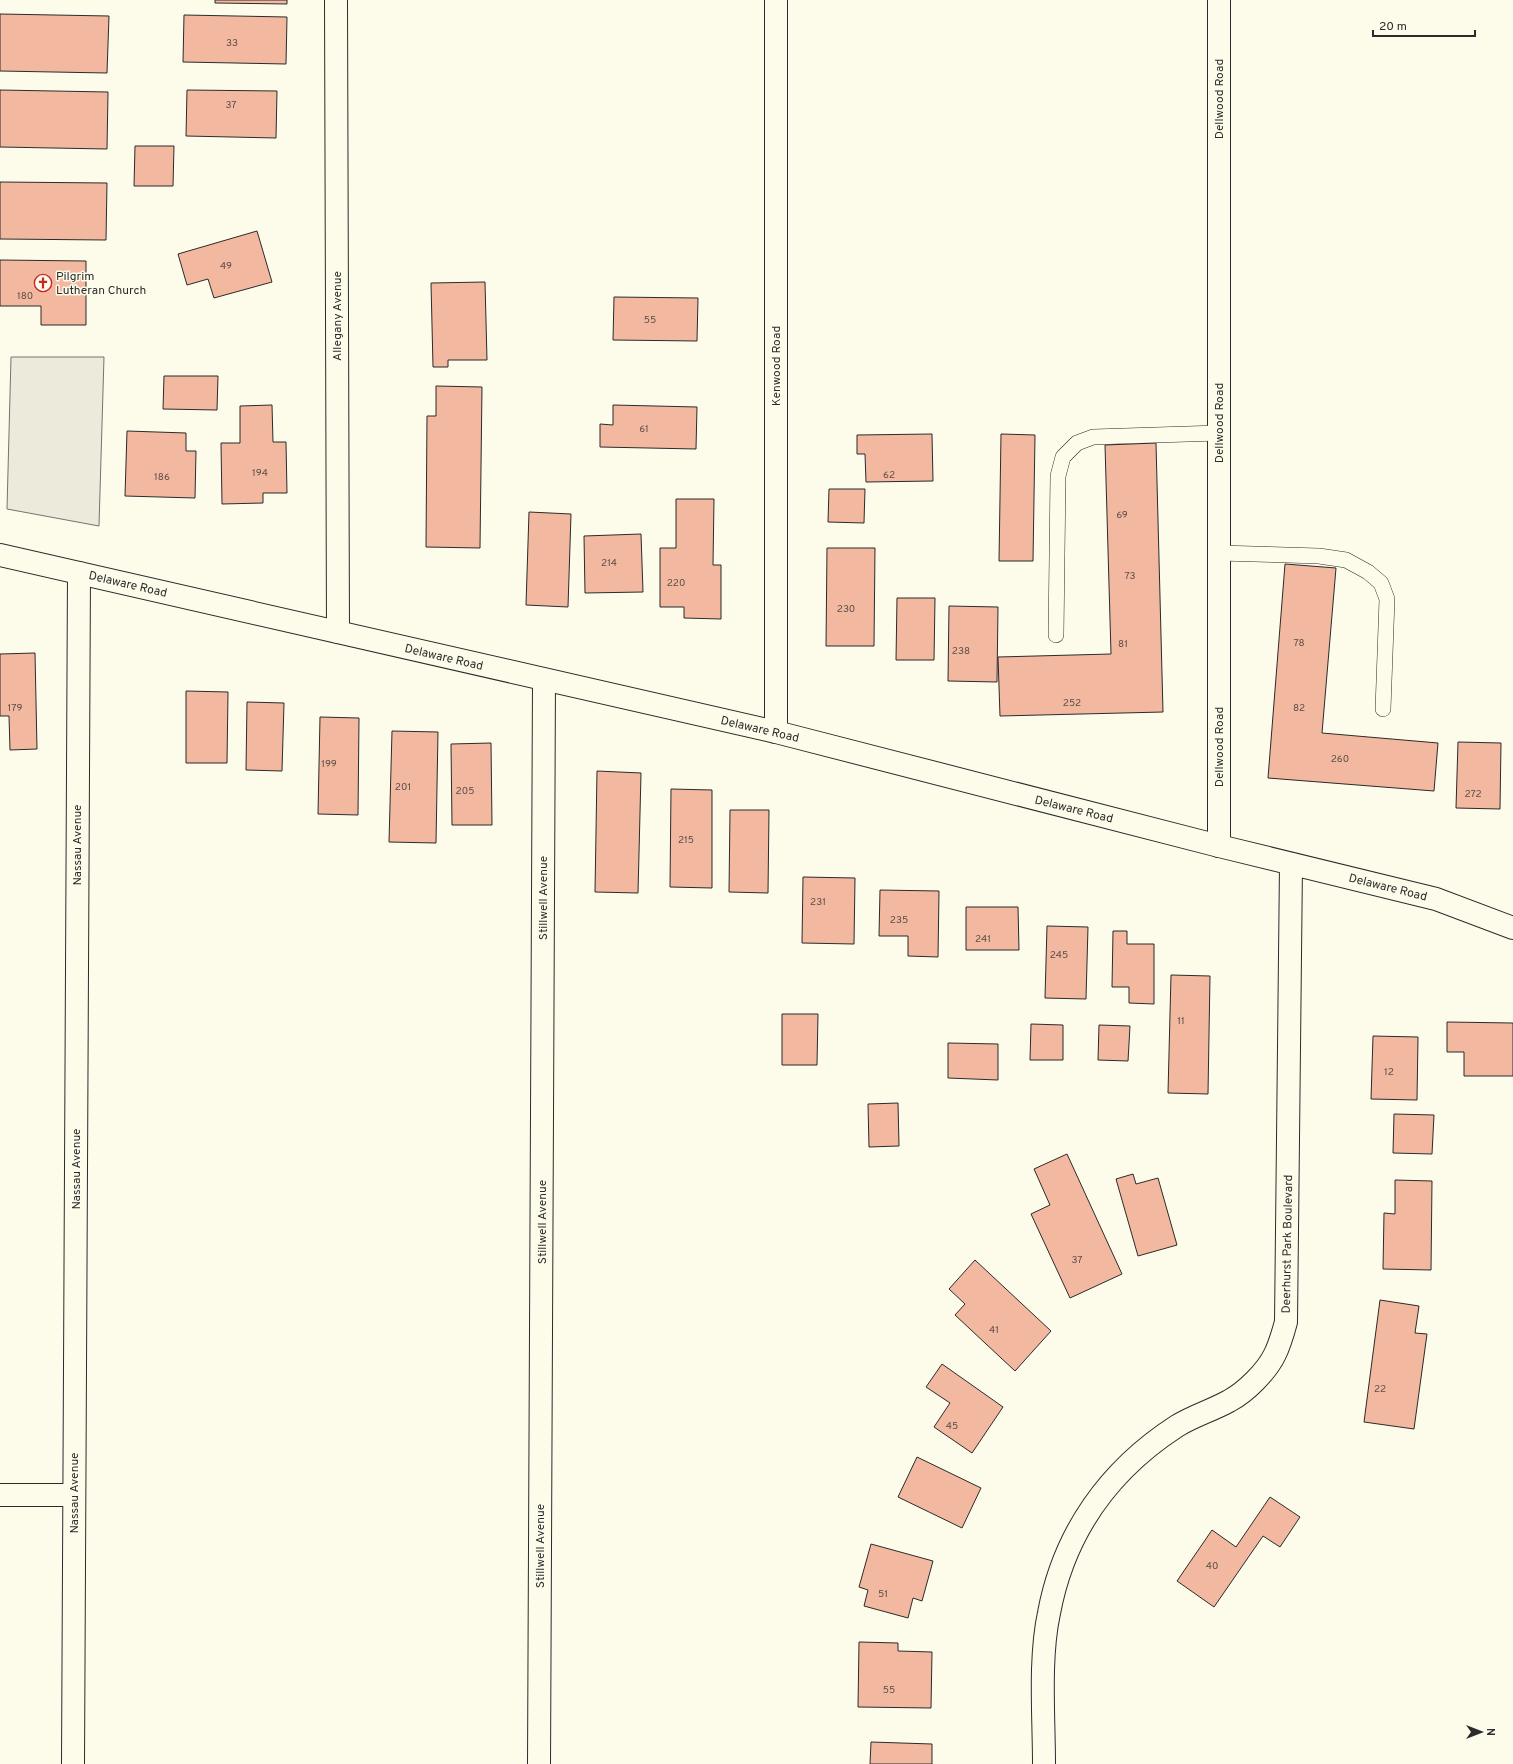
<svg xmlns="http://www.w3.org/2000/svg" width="1513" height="1764" font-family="Overpass,sans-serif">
  <rect width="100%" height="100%" fill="#fdfbea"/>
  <path fill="#eceadb" stroke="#74746e" d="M11,357h93l-5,169 -92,-17z"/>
  <path fill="#f2b8a0" stroke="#2b2b2b" d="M215,0h72v4l-72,-1z
    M0,14l109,2 -2,57 -107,-2z
    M184,15l103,2 -1,47 -103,-2z
    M0,90l108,2 -1,57 -107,-2z
    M187,90l90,1 -1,47 -90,-2z
    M135,146h39l-1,40h-39z
    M0,182l107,1 -1,57 -106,-1z
    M257,231l15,51 -58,16 -6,-19 -21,6 -9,-31z
    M0,260l86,1v64h-45v-19h-41z
    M485,282l2,78h-39v7h-15l-2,-84z
    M614,297l84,1 -1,43 -84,-1z
    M164,376h54l-1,34 -54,-1z
    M436,386l46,1 -2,161 -54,-1 1,-131h9z
    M272,405l1,37h13l1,51h-24v10l-41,1 -1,-61h19v-37z
    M613,405l84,2 -1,42 -96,-2v-23l13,1z
    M127,431l59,2v18h10l-1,47 -70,-2z
    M932,434l1,47 -67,1 -1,-28h-8v-19z
    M1001,434l34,1 -2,126h-34z
    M1156,443l7,269 -163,4 -2,-59 113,-3 -6,-209z
    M829,489h36l-1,34 -36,-1z
    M676,499h38l-1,66h8v54l-37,-1v-11h-24v-59h16z
    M529,512l42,2 -3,93 -42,-2z
    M641,534l2,58 -58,1 -1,-57z
    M827,548h48l-1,98h-48z
    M1285,564l51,4 -14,165 116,10 -4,48 -166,-13z
    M897,598h38l-1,62h-38z
    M949,606l49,1 -1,75 -49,-1z
    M35,653l2,96 -27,1 -1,-34h-9v-62z
    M186,691l42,1 -1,71h-41z
    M247,702l37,1 -2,68 -36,-1z
    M320,717l39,1 -1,97 -40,-1z
    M392,731l46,1 -2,111 -47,-1z
    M1458,742l43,1 -1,66 -44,-1z
    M491,743l1,82h-40l-1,-81z
    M597,771l44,2 -3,120 -43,-1z
    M671,789l41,1v98l-42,-1z
    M730,810h39l-1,83 -39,-1z
    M803,877l52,1 -1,66 -52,-1z
    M880,890l59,1 -1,66 -30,-1v-20h-29z
    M966,907h52l1,43h-53z
    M1047,926l41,1 -2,72 -41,-1z
    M1113,931h14v13h27v60l-25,-1v-16h-17z
    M1171,975l39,1 -2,118 -40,-1z
    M782,1014h36l-1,51h-35z
    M1447,1022l66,1v53h-49v-24h-17z
    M1031,1024l32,1v35h-33z
    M1099,1025l31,1 -2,35 -30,-1z
    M1373,1036l45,1 -1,63 -46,-1z
    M948,1043l50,1v36l-50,-2z
    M898,1103l1,43 -30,1 -1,-43z
    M1394,1114l40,1 -2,39 -39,-1z
    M1067,1154l55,120 -52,24 -39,-84 19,-9 -16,-36z
    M1133,1174l3,10 22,-6 19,67 -39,11 -22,-77z
    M1395,1180l37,1 -1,89 -48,-1 1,-56 11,1z
    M975,1260l76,71 -36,40 -60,-56 10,-11 -16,-15z
    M1380,1300l39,6 -4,27 12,1 -13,95 -50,-7z
    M942,1364l61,43 -31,46 -38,-26 16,-24 -24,-16z
    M917,1457l64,31 -19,40 -64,-31z
    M1270,1497l30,20 -20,30 -17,-11 -49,71 -37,-26 35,-51 24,17z
    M871,1544l62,17 -11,40 -9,-3 -5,20 -44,-12 4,-16 -9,-3z
    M859,1642l39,1v8l34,1 -1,56 -73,-1z
    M871,1742l61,2v20h-62z"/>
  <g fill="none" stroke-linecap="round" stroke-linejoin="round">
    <defs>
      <path id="service" d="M1219,553l100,3 27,4 22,12 13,11 6,16 -4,110
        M1056,635l2,-159 5,-19 14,-14 16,-6 126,-4"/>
      <path id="minor" d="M336,0l2,632
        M1219,0v846
        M776,732v-732
        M0,1495h74
        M73,1764l6,-1191
        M539,1764l5,-1084
        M1044,1764c0,-47 -5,-105 5,-151 15,-80 60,-143 128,-187 16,-10 36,-16 52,-25 17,-9 38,-30 46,-47 5,-10 8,-21 11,-32l5,-458"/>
      <path id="tertiary" d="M0,555l776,177 443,114 217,53 77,29"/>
    </defs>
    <use href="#service" stroke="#2b2b2b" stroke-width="16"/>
    <use href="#minor" stroke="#2b2b2b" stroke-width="24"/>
    <use href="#tertiary" stroke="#2b2b2b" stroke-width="24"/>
    <use href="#service" stroke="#fdfbea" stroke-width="15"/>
    <use href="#minor" stroke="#fdfbea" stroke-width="22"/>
    <use href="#tertiary" stroke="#fdfbea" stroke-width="22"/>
  </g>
  <defs>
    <symbol id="church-ring" viewBox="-11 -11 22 22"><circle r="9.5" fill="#fdfbea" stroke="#c62828" stroke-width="1.5"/><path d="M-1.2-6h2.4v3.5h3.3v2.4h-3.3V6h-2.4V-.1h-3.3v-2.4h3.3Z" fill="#c62828"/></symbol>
  </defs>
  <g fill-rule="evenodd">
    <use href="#church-ring" x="33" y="273" width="20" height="20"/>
  </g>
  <g text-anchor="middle" stroke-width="3" stroke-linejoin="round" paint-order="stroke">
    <g font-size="10" fill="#5d4e48">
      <text x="232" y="46">33</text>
      <text x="231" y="108">37</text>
      <text x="226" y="269">49</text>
      <text x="25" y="299">180</text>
      <text x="650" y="323">55</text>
      <text x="644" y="432">61</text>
      <text x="260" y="476">194</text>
      <text x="889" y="478">62</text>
      <text x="162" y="480">186</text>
      <text x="1122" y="518">69</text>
      <text x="609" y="566">214</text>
      <text x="1130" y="579">73</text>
      <text x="676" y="586">220</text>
      <text x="846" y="612">230</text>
      <text x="1299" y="646">78</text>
      <text x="1123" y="647">81</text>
      <text x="961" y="654">238</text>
      <text x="1072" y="706">252</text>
      <text x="15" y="711">179</text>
      <text x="1299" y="711">82</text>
      <text x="1340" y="762">260</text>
      <text x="329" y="767">199</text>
      <text x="403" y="790">201</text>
      <text x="465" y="794">205</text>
      <text x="1473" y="797">272</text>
      <text x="686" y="843">215</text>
      <text x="818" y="905">231</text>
      <text x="899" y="923">235</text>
      <text x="983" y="942">241</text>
      <text x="1059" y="958">245</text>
      <text x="1181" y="1024">11</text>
      <text x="1389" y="1075">12</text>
      <text x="1077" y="1263">37</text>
      <text x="994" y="1333">41</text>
      <text x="1380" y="1392">22</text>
      <text x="952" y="1429">45</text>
      <text x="1212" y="1569">40</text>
      <text x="883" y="1597">51</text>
      <text x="889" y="1693">55</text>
    </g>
    <g font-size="12" fill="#2b2b2b" stroke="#fdfbea">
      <text transform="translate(1219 99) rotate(-90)" y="4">Dellwood Road</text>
      <text transform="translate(337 316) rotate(-90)" y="4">Allegany Avenue</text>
      <text transform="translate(776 366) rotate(-90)" y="4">Kenwood Road</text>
      <text transform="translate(1219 423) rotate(-90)" y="4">Dellwood Road</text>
      <text transform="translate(128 584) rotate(13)" y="4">Delaware Road</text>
      <text transform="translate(444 657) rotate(13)" y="4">Delaware Road</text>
      <text transform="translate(760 729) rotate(13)" y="4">Delaware Road</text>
      <text transform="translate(1219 747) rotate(-90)" y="4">Dellwood Road</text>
      <text transform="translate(1074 809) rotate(14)" y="4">Delaware Road</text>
      <text transform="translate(77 845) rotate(-90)" y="4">Nassau Avenue</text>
      <text transform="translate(1388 887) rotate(14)" y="4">Delaware Road</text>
      <text transform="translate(543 898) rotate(-90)" y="4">Stillwell Avenue</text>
      <text transform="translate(76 1169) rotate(-90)" y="4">Nassau Avenue</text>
      <text transform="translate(542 1222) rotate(-90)" y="4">Stillwell Avenue</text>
      <text transform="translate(1287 1244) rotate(-89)" y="4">Deerhurst Park Boulevard</text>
      <text transform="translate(74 1493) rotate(-90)" y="4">Nassau Avenue</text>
      <text transform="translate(540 1546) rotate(-90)" y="4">Stillwell Avenue</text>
    </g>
    <g font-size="12" fill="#2b2b2b" stroke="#fdfbea" text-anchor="start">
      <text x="56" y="280">Pilgrim<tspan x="56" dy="14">Lutheran Church</tspan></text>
    </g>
  </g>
  <g transform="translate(1481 1732) rotate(90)" stroke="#fdfbea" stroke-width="3" paint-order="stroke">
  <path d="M0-3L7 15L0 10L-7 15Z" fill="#2b2b2b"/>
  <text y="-6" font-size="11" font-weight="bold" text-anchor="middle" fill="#2b2b2b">N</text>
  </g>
  <path d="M1373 30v6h102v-6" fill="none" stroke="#2b2b2b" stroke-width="2"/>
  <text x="1379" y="30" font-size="12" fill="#2b2b2b" stroke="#fdfbea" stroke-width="3" paint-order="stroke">20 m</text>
</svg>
